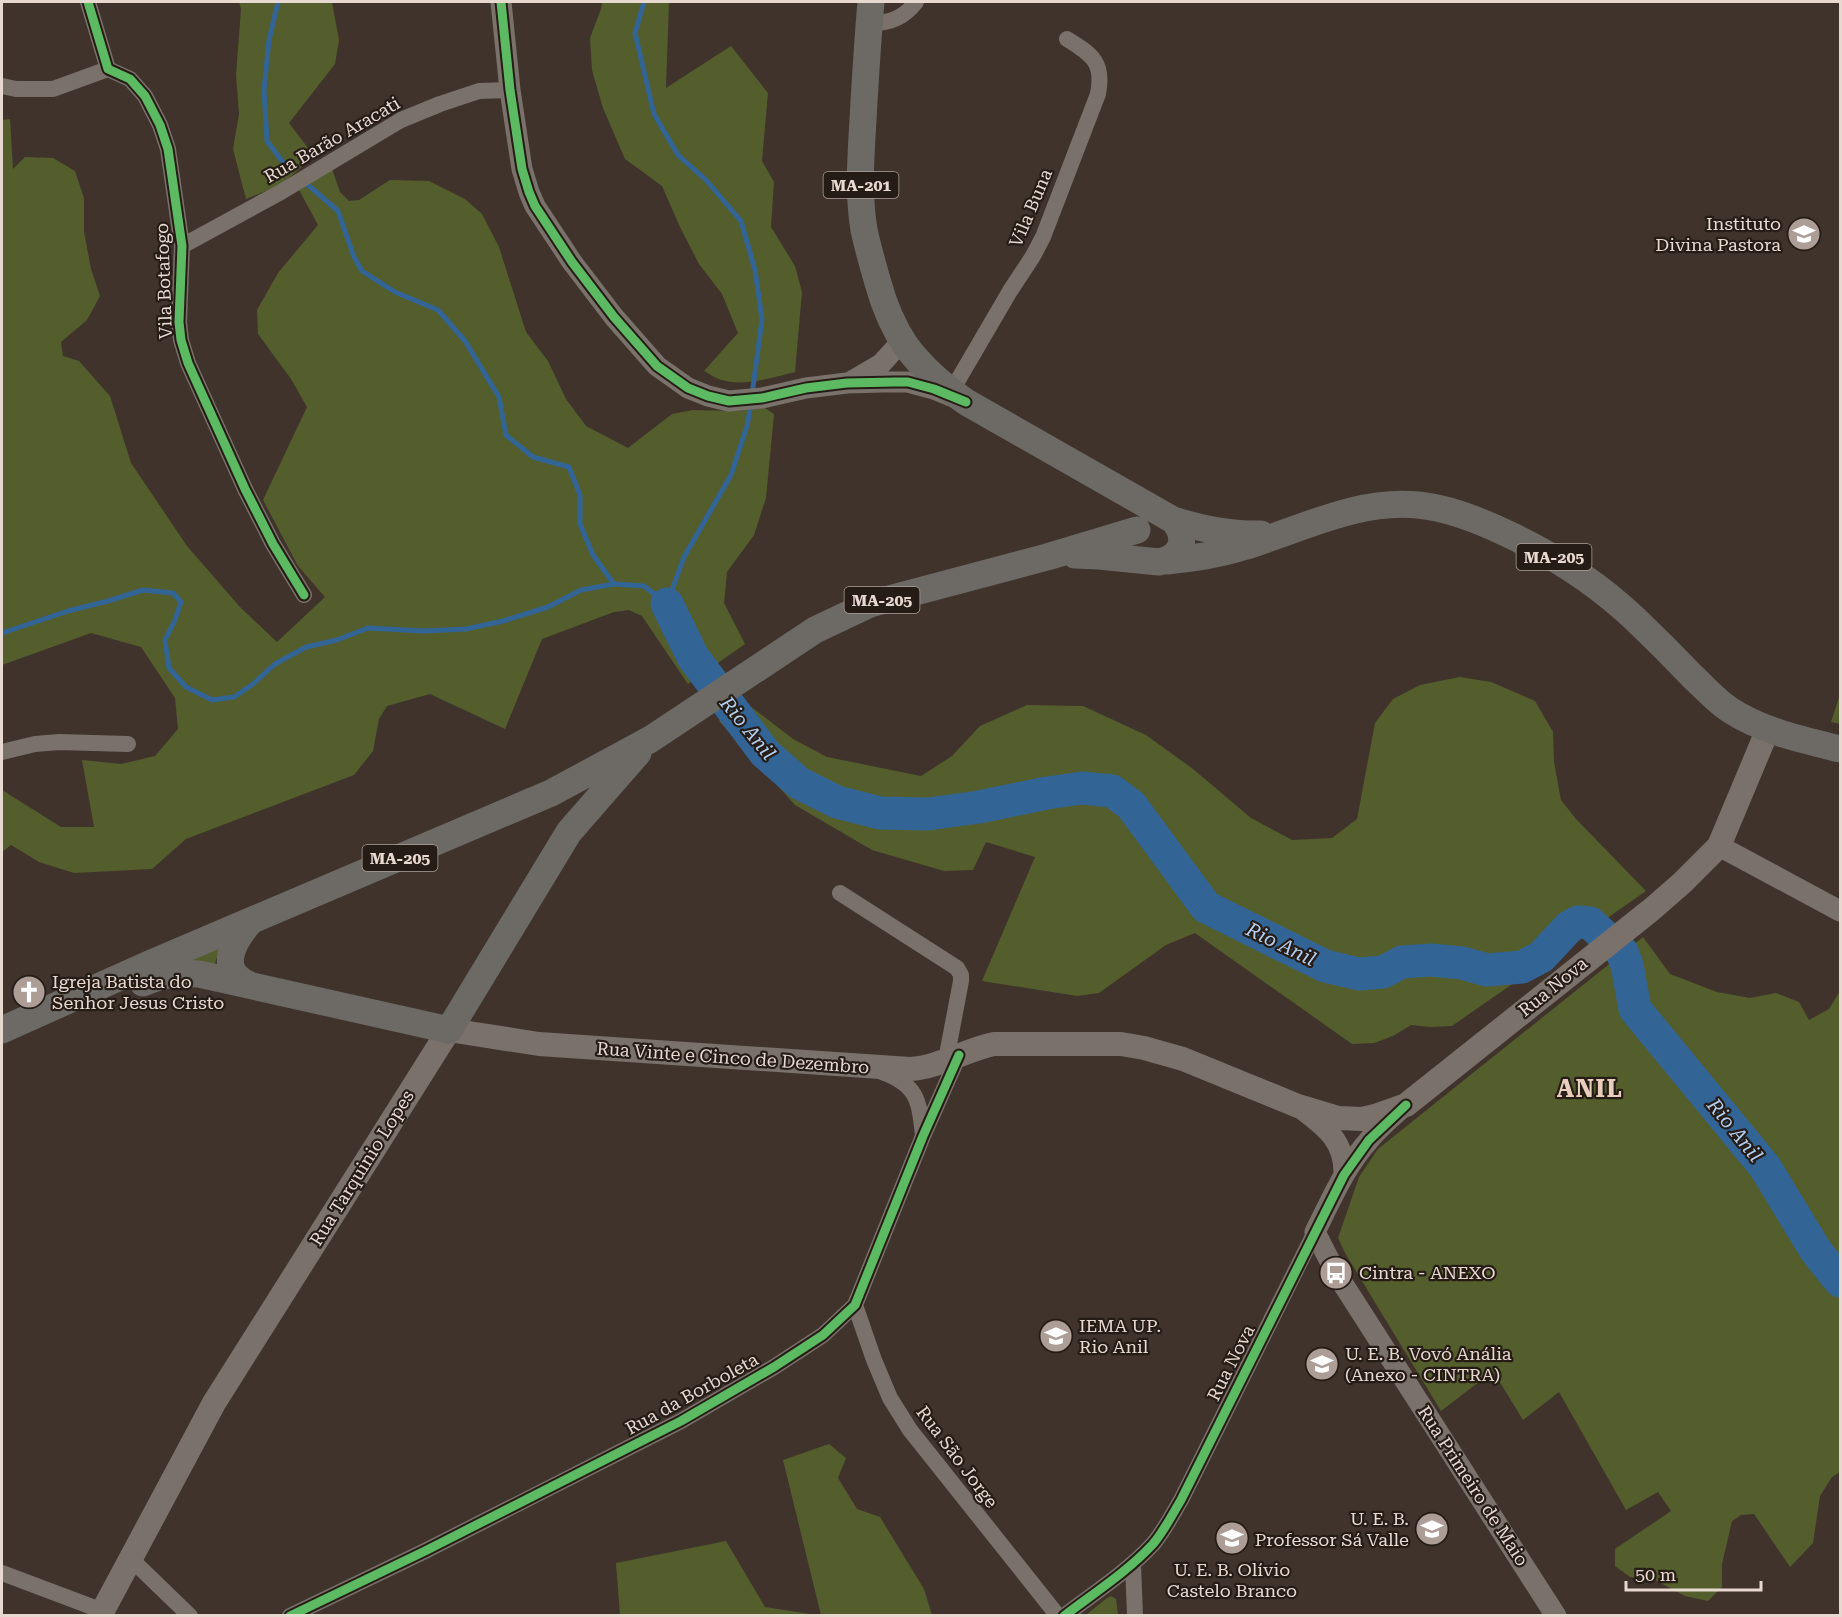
<svg xmlns="http://www.w3.org/2000/svg" width="1842" height="1617" font-family="'Roboto Serif',serif">
  <rect width="100%" height="100%" fill="#3f332c"/>
  <path fill="#545e2c" d="M239,2h93l7,38 -4,24 -46,59 25,33 -32,28 -36,15 -13,-50 6,-35 -3,-39 5,-66z
    M602,2h67l-3,86 65,-42 37,47 -6,68 12,21 -3,45 24,39 7,26 -7,80c-20,5 -53,15 -73,8 -6,-1 -12,-6 -18,-9l34,-38 -16,-39 -23,-30 -19,-37 -18,-41 -37,-27 -22,-51 -11,-38 -2,-32 11,-29z
    M10,119l3,50 12,-12 28,1 22,13 9,27v34l7,37 9,27 -13,24 -26,22 2,14 16,5 31,35 21,67 56,83 53,61 37,35 48,-45 -27,-31 -35,-66 44,-93 -16,-28 -33,-45 -1,-24 21,-37 40,-48 -19,-35 33,-21 8,23 9,9 10,-1 31,-20 39,1 36,18 17,15 17,33 27,85 22,29 18,38 20,27 42,22 44,-34 21,-4 44,1 28,-3 9,6 -8,84 -12,37 -27,37 -3,31 21,41 -57,40 -46,-68 -13,-6 -15,2 -72,27 -37,90 -75,-35 -43,12 -8,13 -6,32 -19,24 -168,64 -34,30 -78,4 -35,-11 -28,-17 -9,7v-62l59,37h33l-12,-67 39,4 34,-8 23,-27 -3,-31 -34,-51 -50,-14 -89,32v-545z
    M1460,677l31,5 44,19 18,31 1,30 7,38 15,19 70,72 -194,135 -22,1 -19,-2 -18,11 -19,7 -22,1 -157,-111 -29,12 -67,48 -22,3 -95,-15 53,-124 -49,-15 -13,28 -29,1 -72,-21 -77,-45 -76,-84 26,-19 48,37 34,18 94,19 31,-20 28,-30 47,-21 56,1 63,29 47,34 58,49 41,22 40,-2 25,-19 18,-96 18,-24 27,-14z
    M1840,694v30l-9,-2z
    M1643,937l27,37 47,18 33,6 26,-5 23,9 10,18 20,-11 11,-18v481l-8,5 -12,19 -7,47 -23,24 -36,-53 -13,1 -9,6 -10,43v23l-14,14 -23,-5 -30,-16 -25,-3 -15,-11v-17l56,-38 -13,-19 -32,18 -67,-118 -36,28 -30,-49 -52,40 -96,-158 -7,-15 21,-61 19,-28z
    M221,947l-5,13 -1,6 -34,-3z
    M829,1444l17,14 -8,20 19,31 23,8 44,72 8,26h-111l-38,-155z
    M726,1541l39,66 51,8h-196l-4,-52z
    M1111,1596l5,3 2,16h-32l21,-17z"/>
  <g fill="none" stroke-linecap="round" stroke-linejoin="round">
    <path stroke="#336496" stroke-width="5" d="M278,2l-9,38 -5,50 3,51 15,20 8,8
      M644,2l-9,31 19,81 24,41 28,25 35,41 14,49 7,49 -10,76
      M308,185l30,26 16,46 8,14 33,21 43,18 27,31 34,56 7,38 27,22 36,10 11,28v29l13,31 21,29
      M2,633l66,-22 40,-10 35,-11 30,3 8,9 -6,18 -10,20 4,28 17,19 26,13 22,-3 19,-13 22,-20 31,-17 31,-7 31,-12 55,3 43,-2 37,-8 45,-14 33,-17 33,-6 30,2 23,18 17,-47 47,-82 16,-49 4,-22"/>
    <path stroke="#336496" stroke-width="33" d="M667,604l26,53 72,96 34,30 38,19 43,11 48,1 51,-7 68,-14 35,-5 30,3 19,14 75,102 119,59 34,8 24,-2 19,-10 29,-2 31,3 25,7 35,-3 19,-10 28,-30 9,-5 12,1 32,29 5,13 8,44 130,158 51,84 24,30"/>
    <path stroke="#7a716b" stroke-width="16" d="M88,2l20,67 22,10 15,17 15,29 8,24 14,97 -3,76 2,18 7,23 57,126 28,55 31,51
      M869,23c20,1 35,-5 47,-21
      M2,86l14,3h37l55,-20
      M182,246l99,-54 120,-72 39,-16 39,-13 31,-1
      M951,392l59,-101 23,-35 10,-19 55,-143c6,-31 -5,-39 -31,-55
      M2,752l33,-8 24,-2 69,2
      M840,893l117,75 4,7v6l-15,79
      M882,1072c36,13 37,29 41,63
      M855,1305l19,55 16,38 20,32 148,186
      M130,1558l60,58
      M1133,1564l2,52
      M2,1573l101,38
      M290,1616l135,-65 256,-130 93,-54 49,-32 32,-30 68,-169 36,-81
      M1064,1616c30,-23 63,-44 89,-72 11,-13 19,-29 28,-44l134,-268"/>
    <path stroke="#7a716b" stroke-width="21" d="M501,2l9,88 12,79 7,23 6,14 37,56 42,55 43,49 31,22 20,8 21,5 33,-3 44,-10 41,-5 36,-1h25l26,7 17,7
      M852,381l29,-17 22,-24
      M1719,846l121,65
      M1403,1107c-12,11 -24,21 -34,33 -24,27 -38,60 -54,92l21,41 220,343
      M1303,1110c24,18 42,32 41,65"/>
    <path stroke="#7a716b" stroke-width="24" d="M100,1616l114,-213 235,-373 90,14 371,25c30,-2 55,-19 84,-25h127l23,4 39,11 115,47 40,12 24,1 13,-3 31,-11 245,-195 31,-27 37,-37 49,-117"/>
    <path stroke="#6d6a66" stroke-width="27" d="M871,2c-3,33 -5,67 -7,100 -2,42 -7,86 0,128 4,18 9,36 14,53 6,22 15,44 28,63 16,22 37,40 60,56l207,118c16,18 9,37 -14,42l-60,-6 -24,-1
      M1173,520c29,9 57,15 88,14
      M1167,561c26,-3 51,-6 76,-14 57,-17 113,-48 175,-42 31,3 61,15 90,29 47,22 89,49 127,85 20,19 39,38 58,58 12,11 23,24 37,33 32,21 73,30 110,39
      M143,983c19,-8 35,-11 56,-9l250,56 120,-198 69,-79
      M248,984c-31,-14 -15,-42 1,-61
      M2,1030l147,-66 402,-171 100,-54 164,-109 55,-26 177,-47 90,-27"/>
    <defs>
      <path id="cycleway" d="M88,2l20,67 22,10 15,17 15,29 8,24 14,97 -3,76 2,18 7,23 57,126 28,55 31,51
        M501,2l9,88 12,79 7,23 6,14 37,56 42,55 43,49 31,22 20,8 21,5 33,-3 44,-10 41,-5 48,-1h13l26,7 32,13
        M290,1616l135,-65 256,-130 93,-54 49,-32 32,-30 68,-169 36,-81
        M1064,1616c30,-23 63,-44 89,-72 11,-13 19,-29 28,-44l163,-325 25,-35 37,-35"/>
    </defs>
    <use href="#cycleway" stroke="#261c16" stroke-width="13"/>
    <use href="#cycleway" stroke="#5cba63" stroke-width="9"/>
  </g>
  <defs>
    <symbol id="school-disc" viewBox="-11 -11 22 22"><circle r="9.5" fill="#ac9e97" stroke="#261c16"/><path d="M0-5L7-2L0 1L-7-2ZM-4 1L0 2.5L4 1V4Q0 6-4 4Z" fill="#fff"/></symbol>
    <symbol id="church-disc" viewBox="-11 -11 22 22"><circle r="9.5" fill="#ac9e97" stroke="#261c16"/><path d="M-1.2-6h2.4v3.5h3.3v2.4h-3.3V6h-2.4V-.1h-3.3v-2.4h3.3Z" fill="#fff"/></symbol>
    <symbol id="bus-disc" viewBox="-11 -11 22 22"><circle r="9.5" fill="#ac9e97" stroke="#261c16"/><path d="M-5-6H5V4H4V6H2V4H-2V6H-4V4H-5ZM-3.5-4V0h7V-4ZM-3.5 1.2v1.5H-2V1.2ZM2 1.2v1.5H3.5V1.2Z" fill="#fff"/></symbol>
    <symbol id="university-disc" viewBox="-11 -11 22 22"><circle r="9.5" fill="#ac9e97" stroke="#261c16"/><path d="M0-5L7-2L0 1L-7-2ZM-4 1L0 2.5L4 1V4Q0 6-4 4Z" fill="#fff"/></symbol>
  </defs>
  <g fill-rule="evenodd">
    <use href="#school-disc" x="1785" y="215" width="38" height="38"/>
    <use href="#church-disc" x="10" y="973" width="38" height="38"/>
    <use href="#bus-disc" x="1317" y="1254" width="38" height="38"/>
    <use href="#university-disc" x="1037" y="1317" width="38" height="38"/>
    <use href="#school-disc" x="1303" y="1345" width="38" height="38"/>
    <use href="#school-disc" x="1413" y="1510" width="38" height="38"/>
    <use href="#school-disc" x="1213" y="1519" width="38" height="38"/>
  </g>
  <g text-anchor="middle" stroke-width="4.5" stroke-linejoin="round" paint-order="stroke">
    <g fill="#261c16" stroke="#ada098" stroke-width="1.5">
      <rect x="823.5" y="172" width="75" height="26" rx="4.5"/>
      <rect x="1516.5" y="544" width="75" height="26" rx="4.5"/>
      <rect x="844.5" y="587" width="75" height="26" rx="4.5"/>
      <rect x="362.5" y="845" width="75" height="26" rx="4.5"/>
    </g>
    <g font-size="16" font-weight="bold" fill="#e7d8d0">
      <text x="861" y="191">MA-201</text>
      <text x="1554" y="563">MA-205</text>
      <text x="882" y="606">MA-205</text>
      <text x="400" y="864">MA-205</text>
    </g>
    <g font-size="18" fill="#e7d8d0" stroke="#261c16">
      <text transform="translate(332 140) rotate(-30)" y="6">Rua Barão Aracati</text>
      <text transform="translate(1031 208) rotate(-67)" y="6">Vila Buna</text>
      <text transform="translate(164 281) rotate(-92)" y="6">Vila Botafogo</text>
      <text transform="translate(1553 987) rotate(-39)" y="6">Rua Nova</text>
      <text transform="translate(733 1058) rotate(4)" y="6">Rua Vinte e Cinco de Dezembro</text>
      <text transform="translate(362 1168) rotate(-58)" y="6">Rua Tarquinio Lopes</text>
      <text transform="translate(1231 1363) rotate(-63)" y="6">Rua Nova</text>
      <text transform="translate(692 1394) rotate(-29)" y="6">Rua da Borboleta</text>
      <text transform="translate(957 1457) rotate(53)" y="6">Rua São Jorge</text>
      <text transform="translate(1473 1486) rotate(57)" y="6">Rua Primeiro de Maio</text>
    </g>
    <g font-size="18" fill="#e7d8d0" stroke="#261c16" text-anchor="start">
      <text x="1781" y="230" text-anchor="end">Instituto<tspan x="1781" dy="21">Divina Pastora</tspan></text>
      <text x="52" y="988">Igreja Batista do<tspan x="52" dy="21">Senhor Jesus Cristo</tspan></text>
      <text x="1359" y="1279">Cintra - ANEXO</text>
      <text x="1079" y="1332">IEMA UP.<tspan x="1079" dy="21">Rio Anil</tspan></text>
      <text x="1345" y="1360">U. E. B. Vovó Anália<tspan x="1345" dy="21">(Anexo - CINTRA)</tspan></text>
      <text x="1409" y="1525" text-anchor="end">U. E. B.<tspan x="1409" dy="21">Professor Sá Valle</tspan></text>
      <text x="1232" y="1576" text-anchor="middle">U. E. B. Olívio<tspan x="1232" dy="21">Castelo Branco</tspan></text>
    </g>
    <g font-size="20" font-style="italic" fill="#b2ceee" stroke="#261c16">
      <text transform="translate(748 728) rotate(51)" y="7">Rio Anil</text>
      <text transform="translate(1281 944) rotate(26)" y="7">Rio Anil</text>
      <text transform="translate(1735 1130) rotate(51)" y="7">Rio Anil</text>
    </g>
    <g font-size="24" font-weight="bold" letter-spacing="1.5" fill="#eacebd" stroke="#261c16">
      <text x="1590" y="1097">ANIL</text>
    </g>
  </g>
  <rect width="1842" height="1617" fill="none" stroke="#e7d8d0" stroke-width="6"/>
  <path d="M1626 1581v9h135v-9" fill="none" stroke="#e7d8d0" stroke-width="3"/>
  <text x="1635" y="1581" font-size="18" fill="#e7d8d0" stroke="#261c16" stroke-width="4.5" paint-order="stroke">50 m</text>
</svg>
